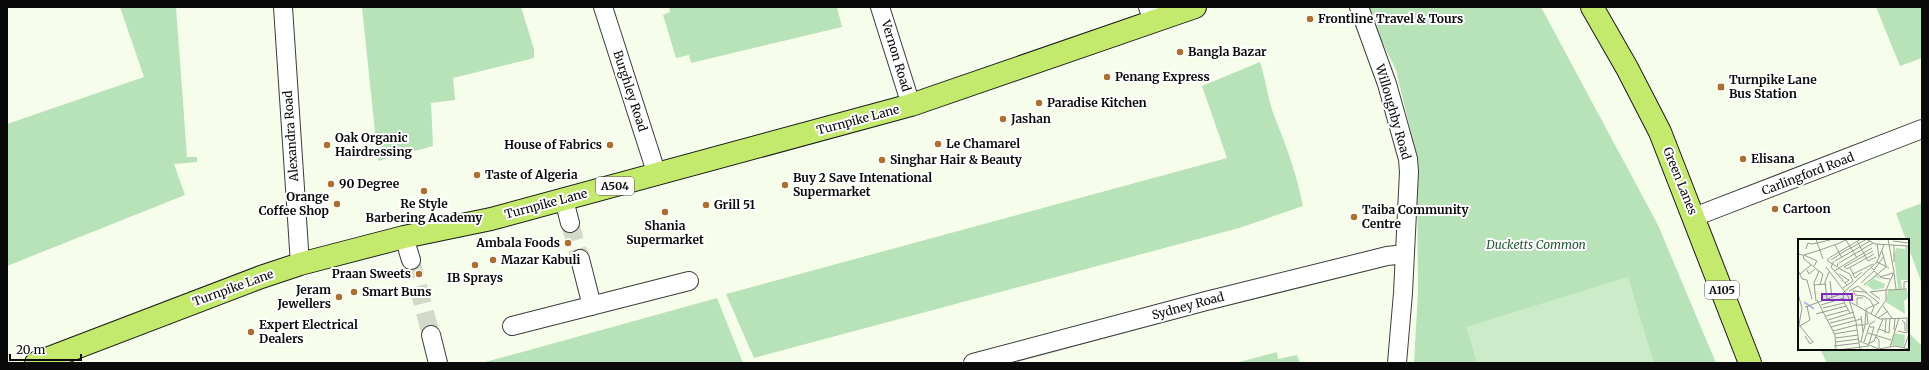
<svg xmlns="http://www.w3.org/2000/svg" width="1929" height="370" font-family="Merriweather,serif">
  <rect width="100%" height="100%" fill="#f6fdea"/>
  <path fill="#b8e3b9" d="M120,7h56l11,150h10v5l-23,2 11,31 -178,71v-142l137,-47z
    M362,7h159l13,42v9l-81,20 2,22 -24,3 2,43 -55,15z
    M669,7h168l5,20 -151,36 -2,-8 -13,3 -13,-43 7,-3z
    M1365,7h176l117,218 58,138h-302l4,-71 -1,-134 -21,-88z
    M1876,7h46v51l-22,8z
    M1260,62c6,18 8,39 15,56 12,29 22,58 28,88l-64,22 -485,130 -28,-64 501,-136 -25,-72z
    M1922,203v81l-14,-38v-6h-2l-10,-27z
    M717,298l26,65h-262l34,-9z
    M1908,332l14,14v17h-95l-7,-14h88z
    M1277,352l1,7 19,-4 3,8h-64z"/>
  <path fill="#ccebc8" d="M1628,277l26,86h-177l-11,-36z"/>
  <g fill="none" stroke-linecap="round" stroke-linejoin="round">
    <path stroke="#d3d9c8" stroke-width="18" stroke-dasharray="18 9" stroke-linecap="butt" d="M570,223l10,36
      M411,260l20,75"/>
    <defs>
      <path id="street" d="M283,7l17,257
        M603,7l54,168
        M880,7l31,98
        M1148,7l5,15
        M1359,7l28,77 21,75 1,13 -6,121 -6,70
        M564,200l6,23
        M1694,217l228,-88
        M404,237l7,23
        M580,259l12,47
        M512,326l177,-45
        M431,335l7,28
        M973,363l233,-62 181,-45 18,-2"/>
      <path id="primary" d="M1592,7l35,61 33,64 90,231
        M36,363l225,-86 39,-13 104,-27 87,-18 420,-114 284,-98"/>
    </defs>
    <use href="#street" stroke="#3d3d3d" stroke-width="20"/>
    <use href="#primary" stroke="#1b1b1b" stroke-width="24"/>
    <use href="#street" stroke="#fff" stroke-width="18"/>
    <use href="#primary" stroke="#c3ea6c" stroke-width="22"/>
  </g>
  <g fill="#ab6f32" stroke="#fff" stroke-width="1.5">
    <circle cx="1310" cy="19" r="4"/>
    <circle cx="1180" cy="52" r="4"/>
    <circle cx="1107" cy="77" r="4"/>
    <rect x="1717" y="83" width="8" height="8" rx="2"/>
    <circle cx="1039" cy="103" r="4"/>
    <circle cx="1003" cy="119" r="4"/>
    <circle cx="938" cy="144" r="4"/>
    <circle cx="327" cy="145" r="4"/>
    <circle cx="610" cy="145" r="4"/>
    <circle cx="1743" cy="159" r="4"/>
    <circle cx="882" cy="160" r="4"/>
    <circle cx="477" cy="175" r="4"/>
    <circle cx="331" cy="184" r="4"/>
    <circle cx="785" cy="185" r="4"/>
    <circle cx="424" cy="191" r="4"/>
    <circle cx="337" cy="204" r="4"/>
    <circle cx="706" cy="205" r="4"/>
    <circle cx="1775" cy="209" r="4"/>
    <circle cx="665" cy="212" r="4"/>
    <circle cx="1354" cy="217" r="4"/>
    <circle cx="568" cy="243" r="4"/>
    <circle cx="493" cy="260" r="4"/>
    <circle cx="475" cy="265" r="4"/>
    <circle cx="419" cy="274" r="4"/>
    <circle cx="354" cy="292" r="4"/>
    <circle cx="339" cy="297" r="4"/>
    <circle cx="251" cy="332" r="4"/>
  </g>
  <g text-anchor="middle" stroke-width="4" stroke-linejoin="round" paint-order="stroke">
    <g fill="#fff" stroke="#545454" stroke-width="1">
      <rect x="596" y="177" width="38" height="18" rx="3"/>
      <rect x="1705" y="281" width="34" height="18" rx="3"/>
    </g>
    <g font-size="11" font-weight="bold" fill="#0a0a0a">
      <text x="615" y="190">A504</text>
      <text x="1722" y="294">A105</text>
    </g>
    <g font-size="12" font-weight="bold" fill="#0a0a0a" stroke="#fff" text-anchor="start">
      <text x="1318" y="23">Frontline Travel &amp; Tours</text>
      <text x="1188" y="56">Bangla Bazar</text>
      <text x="1115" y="81">Penang Express</text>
      <text x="1729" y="84">Turnpike Lane<tspan x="1729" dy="14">Bus Station</tspan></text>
      <text x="1047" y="107">Paradise Kitchen</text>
      <text x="1011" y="123">Jashan</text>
      <text x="335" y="142">Oak Organic<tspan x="335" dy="14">Hairdressing</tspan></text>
      <text x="946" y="148">Le Chamarel</text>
      <text x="602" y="149" text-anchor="end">House of Fabrics</text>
      <text x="1751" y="163">Elisana</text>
      <text x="890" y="164">Singhar Hair &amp; Beauty</text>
      <text x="485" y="179">Taste of Algeria</text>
      <text x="793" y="182">Buy 2 Save Intenational<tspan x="793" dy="14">Supermarket</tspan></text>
      <text x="339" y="188">90 Degree</text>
      <text x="329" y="201" text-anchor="end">Orange<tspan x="329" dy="14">Coffee Shop</tspan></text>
      <text x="424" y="208" text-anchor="middle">Re Style<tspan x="424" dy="14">Barbering Academy</tspan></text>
      <text x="714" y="209">Grill 51</text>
      <text x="1783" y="213">Cartoon</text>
      <text x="1362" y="214">Taiba Community<tspan x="1362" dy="14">Centre</tspan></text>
      <text x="665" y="230" text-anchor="middle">Shania<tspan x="665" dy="14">Supermarket</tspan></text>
      <text x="560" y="247" text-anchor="end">Ambala Foods</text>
      <text x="501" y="264">Mazar Kabuli</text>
      <text x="411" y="278" text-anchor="end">Praan Sweets</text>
      <text x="475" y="282" text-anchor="middle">IB Sprays</text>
      <text x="331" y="294" text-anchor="end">Jeram<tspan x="331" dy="14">Jewellers</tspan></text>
      <text x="362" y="296">Smart Buns</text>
      <text x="259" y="329">Expert Electrical<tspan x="259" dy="14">Dealers</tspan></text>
    </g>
    <g font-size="12" fill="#0a0a0a" stroke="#fff">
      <text transform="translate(896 56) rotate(73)" y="4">Vernon Road</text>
      <text transform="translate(630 91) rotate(72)" y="4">Burghley Road</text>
      <text transform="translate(1393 112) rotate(74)" y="4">Willoughby Road</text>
      <text transform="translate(858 120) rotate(-15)" y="4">Turnpike Lane</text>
      <text transform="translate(291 136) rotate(-94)" y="4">Alexandra Road</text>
      <text transform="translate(1808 174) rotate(-21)" y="4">Carlingford Road</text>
      <text transform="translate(1680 181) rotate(68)" y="4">Green Lanes</text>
      <text transform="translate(546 204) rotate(-15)" y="4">Turnpike Lane</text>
      <text transform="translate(233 288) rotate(-20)" y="4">Turnpike Lane</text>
      <text transform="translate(1188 306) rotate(-15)" y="4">Sydney Road</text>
    </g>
    <g font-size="12" font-style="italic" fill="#225a36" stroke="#fff">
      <text x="1536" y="249">Ducketts Common</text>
    </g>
  </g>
  <g transform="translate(1798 239)">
    <rect width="111" height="111" fill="#f6fdea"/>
    <path d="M107,7h4v34h-8l1,9h-4l-4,-33 2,-8 9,1zM79,36l4,5 -5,-3 -2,2 11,5 -1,4 -10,2 -8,-5zM90,51h19l2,7 -5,4 1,13 -19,-12zM97,94l10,2 -1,12 -14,-2z" fill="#b8e3b9"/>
    <path fill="none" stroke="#b4b8ef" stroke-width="2" d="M6,63l10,7"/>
    <path fill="none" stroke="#989c90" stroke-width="1" d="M18,0l7,20M68,0l9,5 34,2M48,1l11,18M59,2l11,20 8,-4M95,2l16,2M39,5l11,-5M79,5l2,13M37,6l7,13M96,6v17M8,10l2,-6 4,1 18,-4M22,11l17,-6M47,12l22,-12M84,12l4,15M0,15l5,1 1,4 15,12 -5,12 2,18M6,16l13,6 -3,5M6,16l16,-5M30,19v3l9,6 1,-4M31,19l32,-19M33,21l14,-9M36,22l-3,6 16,18M37,22l35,-20M79,23l12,6M41,24l34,-20M28,28l22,29 8,26 4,28M46,28l3,2 27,-15M46,28l29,-16M73,28l3,3 10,-14M40,29l12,6 3,7M52,29l5,10 7,-6M0,31l4,9 5,1 5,19M9,31l2,4 6,-5M21,32l4,3 -3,11M36,32l38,-23M96,34l2,16M2,35l11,-9M41,35l10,6 -4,3M55,35l20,-10M82,38l13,-4M32,42l2,16M63,44l13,-12 8,7 8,1M16,46l12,-1M66,46l22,-18M45,49l10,-7M106,50v-7l5,-1M55,51l2,5 9,1 6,4 4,7 -3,7M89,51l20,-1M51,52l9,-5 9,7M56,52l11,1 14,11M0,55l4,14M44,55l35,-32 7,-17M45,55l1,8 6,11M29,60l-2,-17 4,-10M82,60l-10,-7 16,-2M19,61l18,35 1,15M52,63l30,17 29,-1M23,66l23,-7M59,66v-7h6M85,67l9,12M7,68l39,-14M25,69l21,-5M69,74l1,11h-3l1,-15 13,-6M18,75l30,-8M28,77l22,-6M63,77l2,16M77,77l11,-16v-10l8,-18 -6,-33M80,79l10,-7M97,80l-1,10 2,1M30,81l26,-8M104,81l3,3v8M32,84l24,-6M1,86l3,-17M59,86h8l-4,16M2,87l13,16 -3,2 -5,-8M0,88l12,-7 -3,-14M33,88l30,-8M81,90l10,4 1,-14M35,92l23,-6M100,92l9,2v-14M70,94l23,7M79,94l6,-14M87,94l1,-14M36,95l23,-4M78,98l3,3v8M38,99l22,-3M61,102l20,8 16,-3 14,3M37,103l24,-3M66,103l6,-18 5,-3M70,105l6,-3 3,-7M71,105l5,-17h-4M36,107l25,-3M92,108l9,-29M106,109l5,-14M40,111l31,-4"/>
    <path fill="#7b2cbf" fill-opacity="0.15" stroke="#7b2cbf" stroke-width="2" d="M24,55h30v6h-30z"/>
    <rect width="111" height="111" fill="none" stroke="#0a0a0a" stroke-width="2"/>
  </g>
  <rect width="1929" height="370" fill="none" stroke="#0a0a0a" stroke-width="16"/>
  <path d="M10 354v6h71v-6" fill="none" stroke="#0a0a0a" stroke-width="2"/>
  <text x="16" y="354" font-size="12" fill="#0a0a0a" stroke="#ffffff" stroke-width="3" paint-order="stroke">20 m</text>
</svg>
